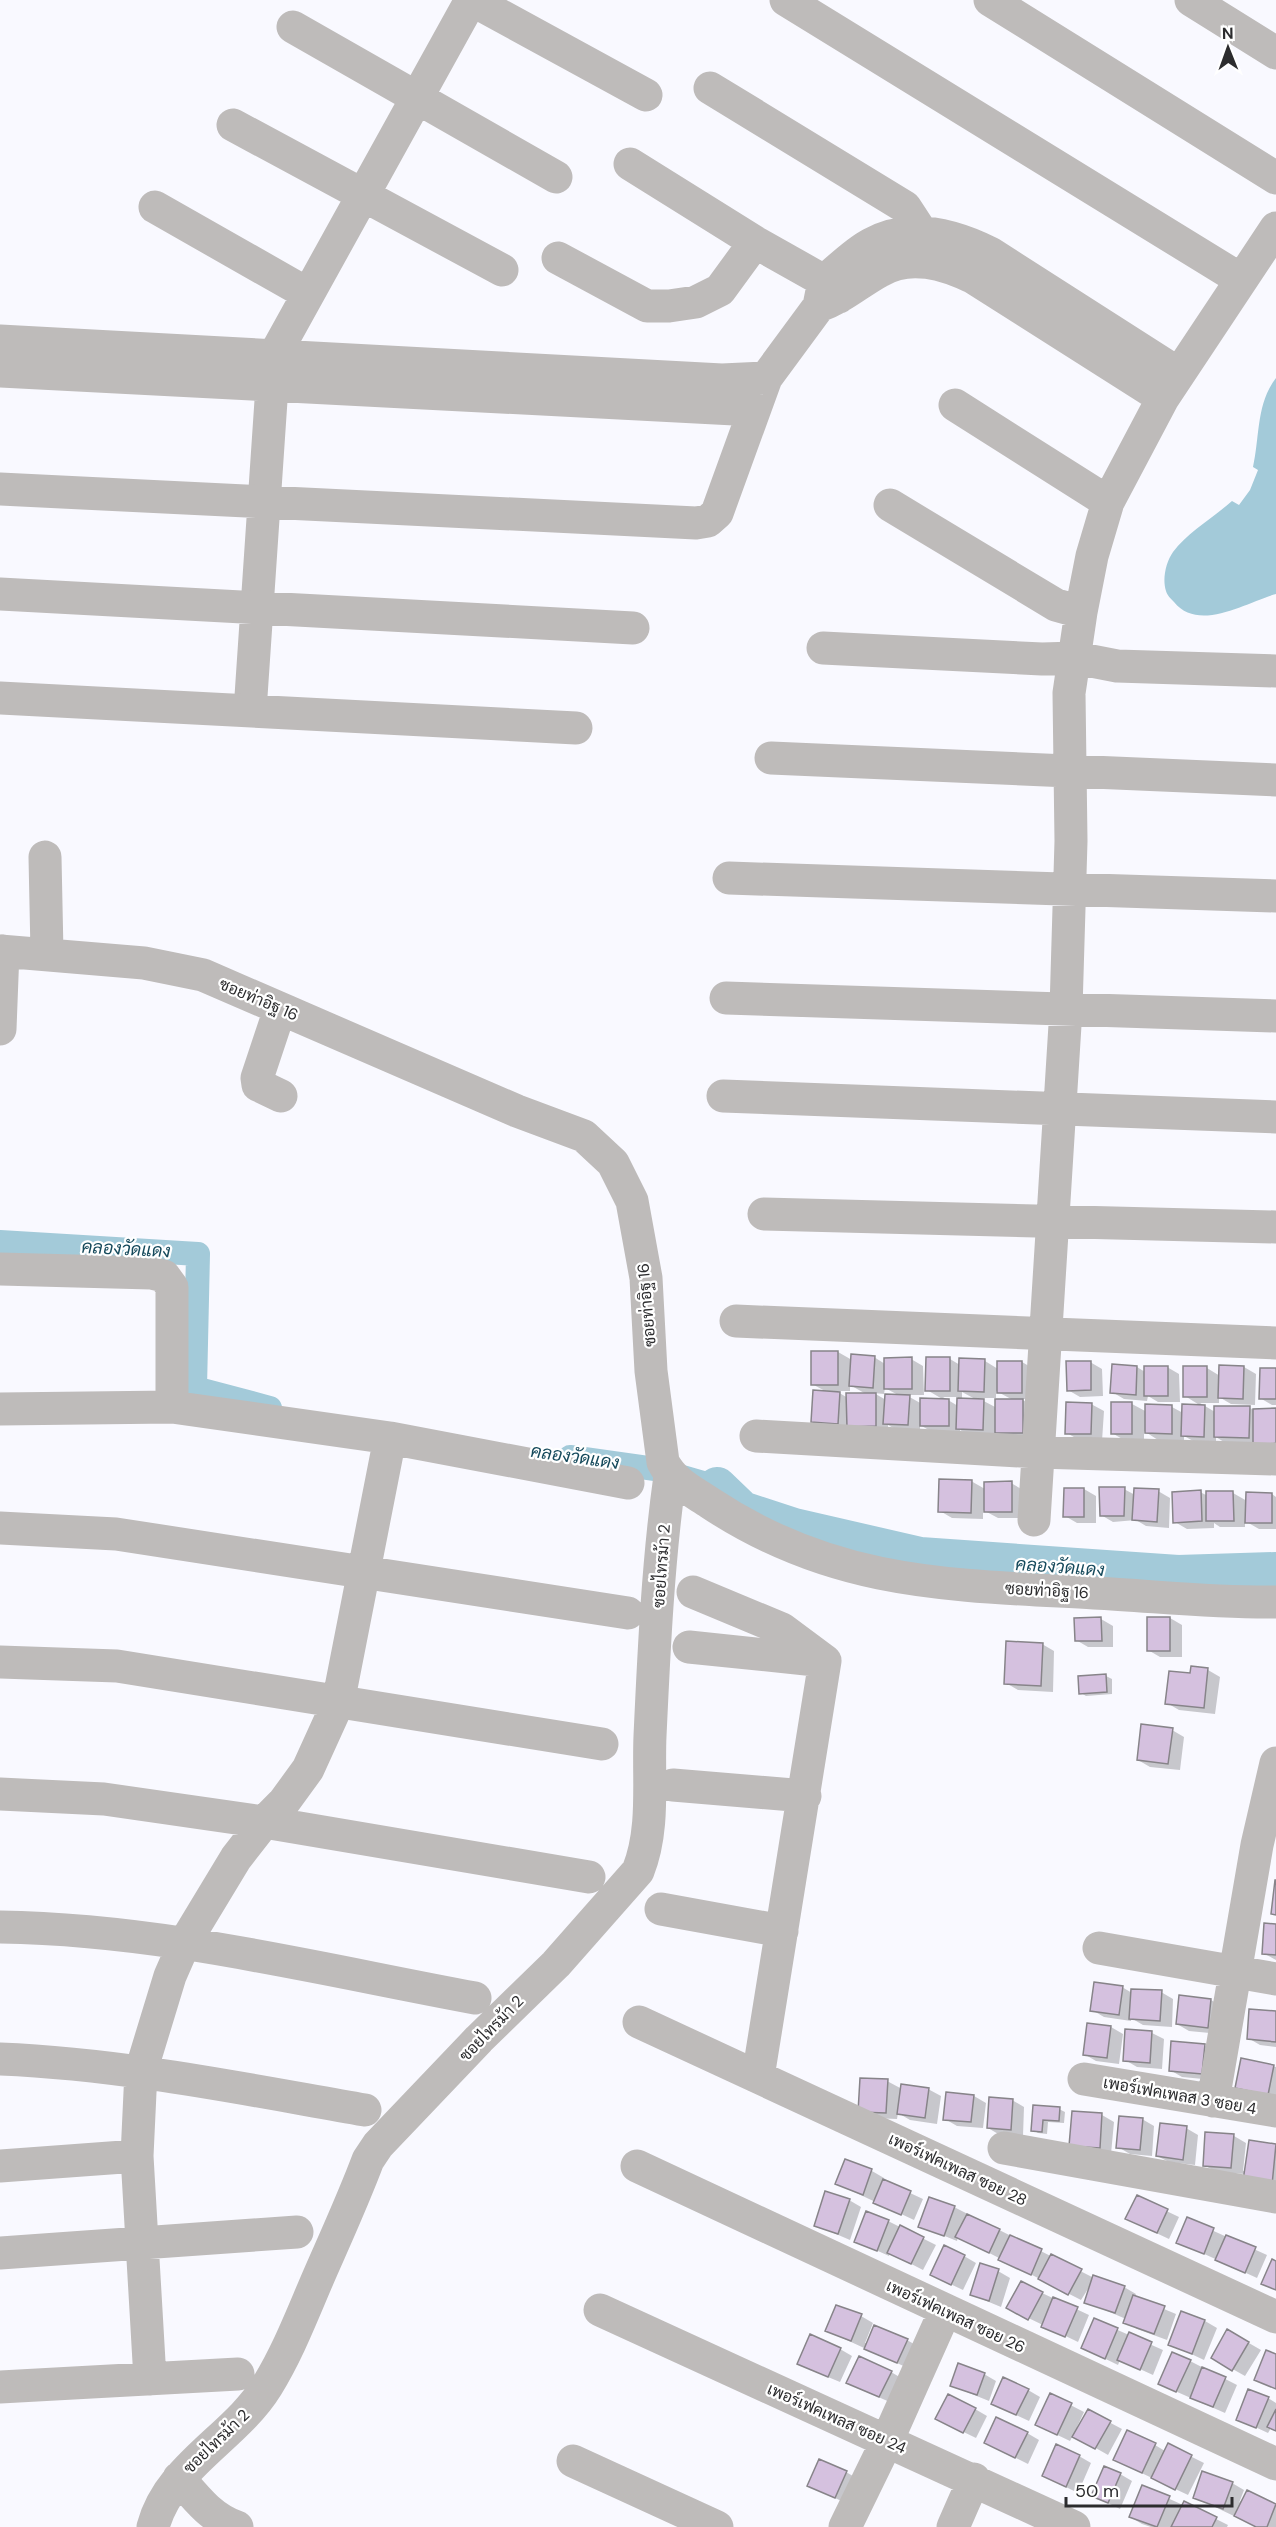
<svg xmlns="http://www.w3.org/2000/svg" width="1276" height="2527" font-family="'DM Sans',Sarabun,sans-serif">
  <rect width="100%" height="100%" fill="#f9f9ff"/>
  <path fill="#a3cad9" d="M1276,378v216c-29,8 -77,39 -102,8 -3,-3 -7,-7 -8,-11 -4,-12 0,-29 7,-39 14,-19 41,-35 59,-51l7,4 11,-15 8,-20 -5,-3c7,-31 3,-63 23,-89z"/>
  <path fill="#0003" fill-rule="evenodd" d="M838,1352l14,8 22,-3 11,7 26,-5 12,7 1,29h-18l16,9 22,-4 -17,-10 23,-31 10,6 25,-4 13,8 24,-7 12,7v30h-13l14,8v32h-26l-14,-8v5l-26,-1 -9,-5v2l-26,1 -14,-8v6l-23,-1 -9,-5v7l-63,-4 -12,-7 14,-29 -15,-8zM850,1385l16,9 -18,4 -12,-7h14zM885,1388l15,8 -14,4 -12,-7 10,1zM996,1391l17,9 -16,8 -19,-10h18zM962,1392l15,8h-15zM943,1397h15v9z
    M1090,1362l12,7 1,27 -23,1 -12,-7z
    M1137,1367l8,5 22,-5 12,7 1,28h-22l-10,-6 -1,5 -23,-2 -12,-7z
    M1244,1367l12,7 -1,31 -24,-1 -12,-7v6h-19l15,9 35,-4 4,2h22v45l-49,-11 -11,-7v6l-21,-1 -11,-6v4h-26l-14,-9v9h-20l-12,-7v-29h20l15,8 25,-5 11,6 18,-7 -16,-10 22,-28 13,8z
    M1276,1370v35h-4l-12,-7z
    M1091,1404l13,7 -2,30 -23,-1 -12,-7z
    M971,1481l14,8 26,-6 12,7 1,28h-26l-15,-8v9l-31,-1 -12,-7z
    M1084,1489l12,7v27h-19l-12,-7z
    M1124,1489l11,6 23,-4 12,7 -1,30 -23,-2 -10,-6 -23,2 -12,-7z
    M1200,1492l8,4v-3h25l14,8 25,-7 4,3v32h-17l-14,-8v6h-25l-6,-4v5l-27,1 -12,-7z
    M1170,1618l12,7v32h-22l-12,-7z
    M1101,1619l12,7v21h-25l-12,-7z
    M1042,1644l12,7 -1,41 -35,-2 -12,-7z
    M1208,1670l12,7 -5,37 -36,-4 -12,-7 24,-28z
    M1106,1676l6,3v15l-26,2 -5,-3z
    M1172,1730l12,7 -4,33 -30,-3 -12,-7z
    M1276,1926v34l-13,-7z
    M1122,1987l10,6 29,-1 12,7 -1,28 -29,-2 -12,-7v3l-27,-4 -12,-7z
    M1180,1997l31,3 12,7 -3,27 -31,-3 -12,-7z
    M1276,2013v34l-16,-2 -12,-7z
    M1111,2027l12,7 -4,30 -23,-3 -12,-7z
    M1127,2031l25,2 12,6 -2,30 -25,-2 -12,-7z
    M1205,2046l12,7 -3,27 -32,-3 -12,-7z
    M1242,2060l34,7v33l-28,-5z
    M887,2081l15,8h26l13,7 -4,28 -27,-4 -12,-7 -1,6 -25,-1 -12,-7z
    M974,2096l12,7 -3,25 -26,-2 -12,-7z
    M1012,2100l12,7 -1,29 -23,-1 -12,-7z
    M1034,2107l25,2 6,3 -1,11 -16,-1 -1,12 -9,-1 -5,-3z
    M1102,2115l12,7 -3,32 -28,-2z
    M1142,2119l12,7 -2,30 -22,-2 -12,-7z
    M1186,2128l12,7 -3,30 -26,-3 -12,-6z
    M1207,2134l27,2 12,7 -3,28h3l4,-29 26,4v44l-31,-16 -29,-2 -12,-7z
    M846,2161l26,10 12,7 -2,2 41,19 -9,21 -77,-36z
    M1137,2197l42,20 -10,22 -30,-14z
    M849,2200l12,7 -11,33 -35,-15z
    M954,2207l140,71 30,9 12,7 -1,3 41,17 -9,26 -30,-11 -12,-7 1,-3 -40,-17 7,-21 -12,19 -123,-63 -1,4 -37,-15z
    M1187,2219l80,36 -10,23 -79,-36z
    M888,2221l48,24 -13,25 -33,-17 -1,3 -33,-15z
    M964,2256l12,7 -13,27 -19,-9z
    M998,2271l12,7 -9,29 -29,-12z
    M1042,2293l47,22 -11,27 -70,-34z
    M861,2316l12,7 -8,20 42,-3 12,7 -9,22 -83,-38z
    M1095,2320l68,30 -10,25 -33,-15 -2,5 -35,-17z
    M1205,2321l12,7 -13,32 -34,-16z
    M1228,2331l33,19 -16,26 -32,-18z
    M840,2349l12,7 -12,26 -29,-12z
    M1190,2361l47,24 -12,28 -66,-29z
    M891,2372l12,7 -11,24 -32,-14z
    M984,2374l12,7 -7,20 -37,-15z
    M1028,2390l12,7 -11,24 -24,-11z
    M1051,2395l33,17 -7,15 2,1 9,-17 34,18 -14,26 -35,-20 -3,6 -21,-10z
    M1268,2398l8,5v28l-5,-3 -3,5 -30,-14z
    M975,2409l12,7 -11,22 -27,-13z
    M1027,2433l12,7 -11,24 -30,-15z
    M1155,2445l10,6 3,-6 36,18 -16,32 -74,-35z
    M1079,2456l12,7 -13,30 -34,-17z
    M846,2472l12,7 -10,25 -39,-18z
    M1120,2474l12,7 -12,28 -28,-14z
    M1232,2483l12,7 -5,13 9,-11 28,13v22h-19l-63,-30z
    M1143,2487l40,18 1,-2 44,22 -1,2h-76l-9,-3 -12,-7z"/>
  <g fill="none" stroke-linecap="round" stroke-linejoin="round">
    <path stroke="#a3cad9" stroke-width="24" d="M0,1242l198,12 -3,134 75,20
      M570,1457l85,12 62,18"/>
    <path stroke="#a3cad9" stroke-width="40" d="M717,1487l25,24 52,17 126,29 258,18 98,-3"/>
  </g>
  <path fill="#d5c1df" stroke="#878489" stroke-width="1.5" d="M811,1351h27v34h-27z
    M851,1354l24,2 -2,32 -24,-2z
    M912,1357v32h-28v-31z
    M926,1357h24v34h-25z
    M959,1358l26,1 -1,33 -26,-1z
    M997,1361h25v32h-25z
    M1066,1361h25v29l-24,1z
    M1112,1364l25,2 -1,29 -26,-2z
    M1219,1365l25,1 -1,33 -25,-1z
    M1144,1366h24v30h-24z
    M1183,1366h24v31h-24z
    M1260,1368h16v31h-17z
    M813,1390l27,2 -2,32 -27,-2z
    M846,1393h30v33l-29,1z
    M885,1394l25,1 -2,30 -25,-1z
    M920,1398l29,1v27h-29z
    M957,1398l27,1 -1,31 -27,-1z
    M995,1399h28v34h-28z
    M1066,1402l26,1 -1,31h-26z
    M1111,1402h21v32h-21z
    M1145,1404l27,1v29l-27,-1z
    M1182,1404l23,1 -1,32 -23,-1z
    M1214,1406h36l-1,32 -35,-1z
    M1276,1408v35l-23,6v-40z
    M939,1479l33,1 -1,33 -33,-1z
    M1012,1481v31h-28v-30z
    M1099,1487h26l-1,29h-24z
    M1064,1488h20v29h-21z
    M1134,1488l25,1 -2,33 -25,-2z
    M1201,1490l1,31 -29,2 -1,-31z
    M1206,1491h27l1,30h-28z
    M1246,1492l26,1v30h-27z
    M1101,1617l1,24h-27l-1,-23z
    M1147,1617h23v34h-23z
    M1006,1641l37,2 -2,43 -37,-2z
    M1191,1666l17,2 -4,40 -39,-4 4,-33 21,2z
    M1106,1674l1,18 -28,2 -1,-18z
    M1141,1724l32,4 -5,36 -31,-4z
    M1275,1880h1v35l-5,-1z
    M1264,1923l12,1v31l-14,-1z
    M1094,1982l29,4 -4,29 -29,-4z
    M1131,1989l31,1 -2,31 -31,-2z
    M1179,1995l32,4 -3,29 -32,-4z
    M1249,2009l27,2v31l-29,-3z
    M1087,2023l24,3 -4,32 -24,-3z
    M1125,2029l27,2 -2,32 -27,-2z
    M1171,2041l34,3 -3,30 -33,-3z
    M1241,2058l33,7 -6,30 -33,-7z
    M860,2078l28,1 -2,34 -28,-1z
    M901,2084l28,4 -4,30 -28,-4z
    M946,2092l28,3 -3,27 -28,-2z
    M989,2097l24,2 -2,31 -24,-2z
    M1033,2105l27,2 -1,14 -16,-1 -1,12 -11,-1z
    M1072,2111l30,2 -2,35 -31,-2z
    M1119,2116l24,2 -3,32 -24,-2z
    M1160,2123l27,3 -4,34 -27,-4z
    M1205,2132l29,2 -3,34 -28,-2z
    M1249,2140l27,4 -4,41 -29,-4z
    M845,2159l27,10 -9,26 -28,-11z
    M883,2179l28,12 -10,24 -28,-12z
    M825,2191l25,8 -12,35 -24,-8z
    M1137,2195l31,14 -11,24 -32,-14z
    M929,2197l26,9 -11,30 -26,-9z
    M866,2211l23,9 -12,31 -23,-9z
    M967,2214l33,15 -11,24 -34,-16z
    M1187,2217l27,11 -10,26 -28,-11z
    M900,2225l24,12 -13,27 -24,-11z
    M1010,2235l32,14 -11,26 -33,-15z
    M1226,2235l30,12 -11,26 -30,-13z
    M944,2245l21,10 -14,30 -21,-10z
    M1051,2254l31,15 -14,26 -30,-16z
    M1272,2259l4,2v29l-15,-6z
    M980,2263l19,6 -10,32 -19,-6z
    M1093,2275l32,11 -10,27 -31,-10z
    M1021,2281l22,11 -15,28 -22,-12z
    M1133,2295l32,11 -11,28 -31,-11z
    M1053,2297l25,10 -13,30 -24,-10z
    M836,2305l26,9 -11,27 -26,-10z
    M1181,2311l24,9 -13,34 -24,-9z
    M1094,2318l24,10 -13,31 -24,-11z
    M874,2325l34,14 -11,24 -33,-14z
    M1227,2329l22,13 -17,29 -21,-13z
    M1129,2332l23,10 -12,28 -23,-10z
    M810,2334l31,14 -13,29 -31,-13z
    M1266,2350l10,4v35l-22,-9z
    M1172,2352l19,8 -15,32 -18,-8z
    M859,2356l33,15 -13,26 -33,-14z
    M958,2363l27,10 -8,22 -27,-9z
    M1202,2367l24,10 -13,30 -23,-9z
    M1003,2377l26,12 -13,26 -25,-11z
    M1248,2389l21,8 -13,31 -20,-8z
    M1050,2393l22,10 -15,32 -22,-10z
    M948,2394l28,14 -13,25 -28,-14z
    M1088,2409l23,12 -16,28 -23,-12z
    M1276,2409v22l-9,-4z
    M996,2417l32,15 -13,26 -31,-15z
    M1127,2430l29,13 -14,30 -29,-13z
    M1168,2443l24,12 -17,35 -24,-12z
    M1056,2444l24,11 -14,32 -24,-11z
    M819,2459l28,12 -12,27 -28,-12z
    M1104,2466l17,7 -13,30 -17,-7z
    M1202,2471l31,11 -10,27 -30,-11z
    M1142,2485l28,11 -13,31 -28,-10z
    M1247,2490l29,14 -9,23h-11l-22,-11z
    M1184,2501l33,16 -5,10h-41z"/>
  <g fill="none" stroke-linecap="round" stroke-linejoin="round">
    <path stroke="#bebbba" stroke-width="33" d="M472,0l174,95
      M786,0l454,279
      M990,0l286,178
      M1191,0l85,53
      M293,27l263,150
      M710,88l195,119 17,26
      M233,125l269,145
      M630,164l125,78 69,39 15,16
      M155,207l153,87
      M558,258l89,48h22l27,-4 24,-12 35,-48
      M819,306c25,-9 39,-23 61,-35 30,-18 65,-7 94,7l189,120
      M0,341l722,39 44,-2
      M0,371l754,39
      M955,405l153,97
      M0,489l696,34 12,-2 9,-8 49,-135 53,-72 5,-25c15,-12 30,-28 47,-37 39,-21 83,-9 119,9l189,121
      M890,505l166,100 25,7
      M0,594l633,34
      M823,648l219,11 34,-1 41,8 159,5
      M0,698l576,30
      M250,711l24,-355 197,-356
      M771,758l505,22
      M45,857l2,96
      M729,878l547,18
      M0,951l144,12 59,12 314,136 67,25 29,27 19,38 14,77 5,93 12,91c10,20 29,29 47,41 125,83 241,82 384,90 60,3 122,10 182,9
      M726,998l550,18
      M280,1009l-23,69 1,7 23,11
      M0,1029l3,-78
      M723,1096l553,21
      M764,1214l512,13
      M0,1269l151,4 13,3 8,11v120
      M736,1321l540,22
      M0,1409l172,-2 218,31 238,45
      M756,1436l282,16 238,7
      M1034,1520l32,-511 5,-168 -2,-148 12,-81 11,-56 16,-54 55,-104 113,-170
      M0,1528l116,6 512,79
      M693,1592l89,37 43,32 -67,416
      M689,1647l136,14
      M0,1662l117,4 485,78
      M673,1785l132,11
      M0,1794l104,5 160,23 325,55
      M661,1909l121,22
      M0,1927c160,2 318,42 475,71
      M1099,1948l177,31
      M639,2022l637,295
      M0,2059c123,5 244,30 365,51
      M1084,2079l192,32
      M1213,2101l44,-256 19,-82
      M1004,2148l272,49
      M0,2166l137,-10
      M637,2166l639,298
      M0,2253l297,-21
      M600,2310l474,217
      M150,2379l-13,-223 4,-85 29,-95 14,-32 52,-86 28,-36 20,-20 24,-33 30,-66 52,-265
      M0,2387l238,-13
      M573,2461l144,66
      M179,2478c17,20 32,40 58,49
      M153,2527c16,-61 82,-89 114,-141 21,-34 35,-71 51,-108 17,-39 35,-78 50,-118l10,-15 101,-106 77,-75 82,-93c17,-42 10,-91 12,-135 4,-87 8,-174 20,-260
      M845,2527l42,-86 58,-130
      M953,2527l21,-48"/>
  </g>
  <g text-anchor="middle" stroke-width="4.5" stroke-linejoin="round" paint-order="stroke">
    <g font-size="16" fill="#2c2c2e" stroke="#fff">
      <text transform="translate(259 999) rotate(23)" y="6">ซอยท่าอิฐ 16</text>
      <text transform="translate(646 1305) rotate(-95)" y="6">ซอยท่าอิฐ 16</text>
      <text transform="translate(661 1566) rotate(-86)" y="6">ซอยไทรม้า 2</text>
      <text transform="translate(1047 1590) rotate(3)" y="6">ซอยท่าอิฐ 16</text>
      <text transform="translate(491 2028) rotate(-46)" y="6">ซอยไทรม้า 2</text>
      <text transform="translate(1180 2095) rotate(10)" y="6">เพอร์เฟคเพลส 3 ซอย 4</text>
      <text transform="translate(958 2169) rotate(25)" y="6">เพอร์เฟคเพลส ซอย 28</text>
      <text transform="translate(956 2316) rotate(25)" y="6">เพอร์เฟคเพลส ซอย 26</text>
      <text transform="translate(837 2418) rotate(24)" y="6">เพอร์เฟคเพลส ซอย 24</text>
      <text transform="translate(216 2441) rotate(-44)" y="6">ซอยไทรม้า 2</text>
    </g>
    <g font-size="18" font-style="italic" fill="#164a5c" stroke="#fff">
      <text transform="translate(126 1249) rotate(3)" y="6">คลองวัดแดง</text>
      <text transform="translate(575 1457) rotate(8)" y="6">คลองวัดแดง</text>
      <text transform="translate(1060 1567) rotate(4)" y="6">คลองวัดแดง</text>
    </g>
  </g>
  <g transform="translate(1228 48) rotate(359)" stroke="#ffffff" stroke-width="4.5" paint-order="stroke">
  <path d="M0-4.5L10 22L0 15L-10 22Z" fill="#2c2c2e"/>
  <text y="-9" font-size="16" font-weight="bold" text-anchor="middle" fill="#2c2c2e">N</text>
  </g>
  <path d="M1066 2497v9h166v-9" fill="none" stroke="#2c2c2e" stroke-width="3"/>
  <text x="1075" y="2497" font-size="18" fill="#2c2c2e" stroke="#ffffff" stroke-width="4.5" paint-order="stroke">50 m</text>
</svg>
